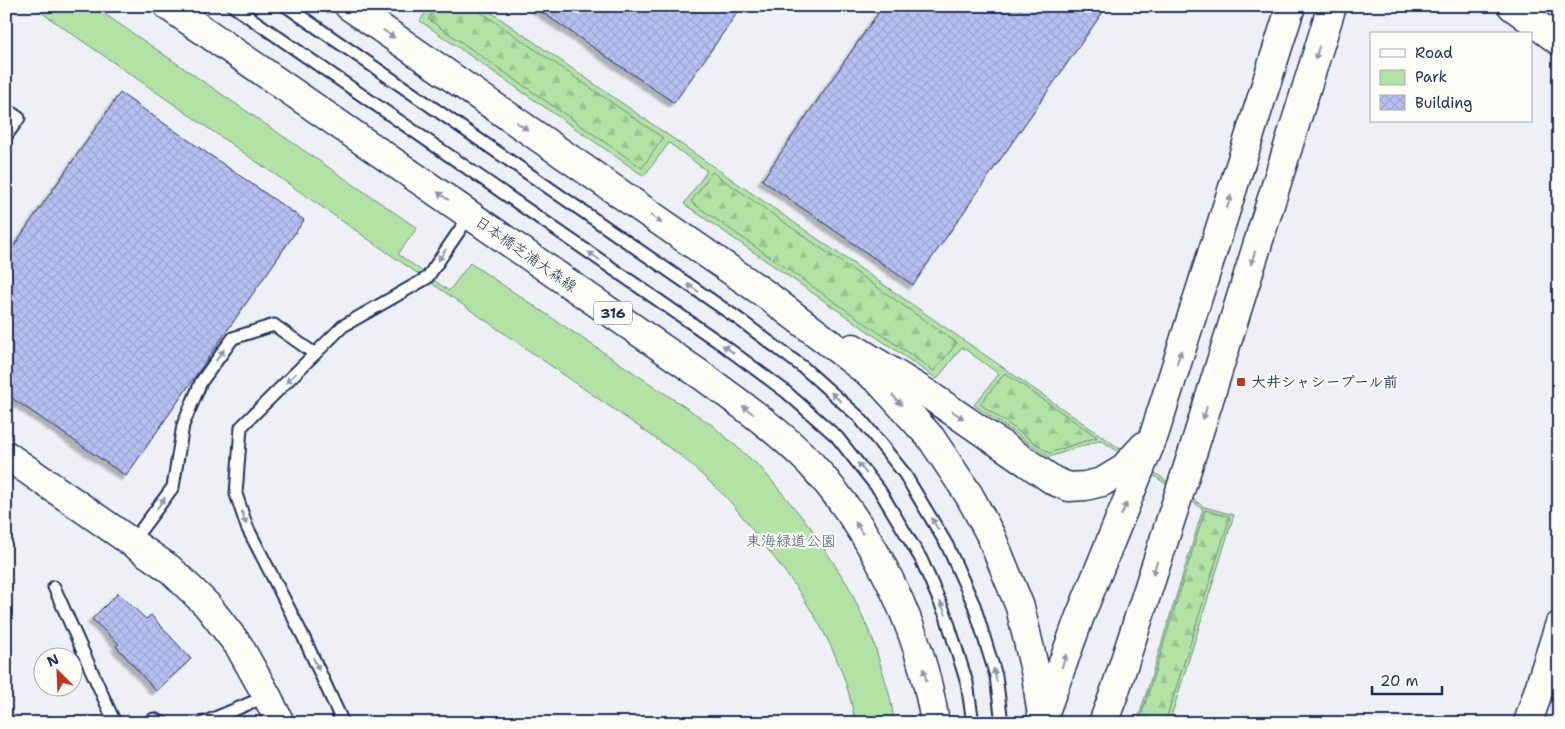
<svg xmlns="http://www.w3.org/2000/svg" width="1565" height="729" font-family="'Shantell Sans','Klee One',sans-serif">
  <defs>
    <pattern id="forest-firs" width="22" height="20" patternUnits="userSpaceOnUse" patternTransform="scale(1.25)"><rect width="22" height="20" fill="#b2e3a4"/><path d="M5 1l3.5 6h-7zM16 11l3.5 6h-7z" fill="#98c390"/></pattern>
    <pattern id="building-cross-hatch" width="8" height="8" patternUnits="userSpaceOnUse" patternTransform="scale(1.25)"><rect width="8" height="8" fill="#b8c0f1"/><path d="M0 0l8 8M0 8l8-8" fill="none" stroke="#9ea5d1"/></pattern>
    <filter id="shadow"><feDropShadow dx="-4.5" dy="4.5" stdDeviation="1" flood-color="#0004"/></filter>
  </defs>
  <rect width="100%" height="100%" fill="#eff0f6"/>
  <filter id="ink" filterUnits="userSpaceOnUse"><feTurbulence type="fractalNoise" baseFrequency=".02" numOctaves="2"/><feDisplacementMap in="SourceGraphic" scale="10" xChannelSelector="R" yChannelSelector="G"/><feConvolveMatrix kernelMatrix="1 2 1 2 8 2 1 2 1" color-interpolation-filters="sRGB"/></filter>
  <g filter="url(#ink)">
    <path fill="#b2e3a4" stroke="#668981" d="M32,6h61l324,222 -19,26 51,37 21,-28 242,162 50,44 49,59 38,59 24,53 16,53 6,30h-40c-10,-71 -54,-133 -98,-187 -10,-13 -20,-27 -31,-39 -15,-14 -30,-28 -45,-41z
      M430,6h52l722,501 30,8 -65,208h-32l66,-214 -102,-69 -52,17 -75,-52 25,-31 -37,-27 -25,32 -253,-175 23,-33 -38,-28 -25,33 -224,-155z"/>
    <path fill="url(#forest-firs)" stroke="#668981" d="M437,6h35l191,132 -21,30 -214,-149z
      M712,172l245,171 -23,28 -243,-169z
      M1005,373l92,64 -48,16 -69,-49z
      M1205,510l25,7 -65,206h-26z"/>
    <path fill="url(#building-cross-hatch)" stroke="#1b2f5e" filter="url(#shadow)" d="M533,6h209l-68,97z
      M883,6h224l-194,279 -151,-105z
      M120,93l184,127 -178,256 -120,-82v-137z
      M118,593l28,26 5,-4 40,44 -35,32 -40,-45 3,-2 -27,-25z
      M6,707l8,16h-8z"/>
    <g fill="none" stroke-linecap="round" stroke-linejoin="round">
      <defs>
        <path id="lane" d="M233,6l490,339 62,46 52,46 43,54 41,68 25,57 21,67 6,40
          M286,6l454,314 64,48 55,49 45,56 43,72 27,60 22,71 6,47
          M6,109l13,9 -13,18
          M132,542l41,-55 10,-62 18,-43 32,-44 41,-13 41,29
          M54,587l61,136
          M146,723l8,-4 9,4
          M203,723l64,-27
          M343,723l-39,-85 -57,-111 -11,-33 5,-67 102,-101 84,-48 43,-63"/>
        <path id="secondary" d="M1512,6l47,35
          M853,348l76,47 125,86 15,6 16,-1 17,-4 20,-12 22,-24
          M6,455l164,114 37,36 32,41 28,50 13,27
          M1041,723l39,-107 74,-181 137,-429
          M1103,723l11,-29 79,-243 139,-445
          M1528,723l31,-97"/>
        <path id="primary" d="M168,6l533,369c37,27 77,55 109,88 64,69 111,166 125,260
          M349,6l419,290 111,85 52,57 38,57 22,41 29,71 16,68 7,48"/>
      </defs>
      <use href="#lane" stroke="#1b2f5e" stroke-width="15"/>
      <use href="#secondary" stroke="#1b2f5e" stroke-width="31"/>
      <use href="#primary" stroke="#1b2f5e" stroke-width="31"/>
      <use href="#lane" stroke="#fdfcf7" stroke-width="11"/>
      <use href="#secondary" stroke="#fdfcf7" stroke-width="28"/>
      <use href="#primary" stroke="#fdfcf7" stroke-width="28"/>
    </g>
    <defs><path id="oneway-solid" d="M-6-.8H1V-3.2L6.5 0L1 3.2V.8H-6Z" transform="scale(1.25)"/></defs>
    <g fill="#8c96aa">
      <use href="#oneway-solid" transform="translate(389 34) rotate(35)"/>
      <use href="#oneway-solid" transform="translate(1317 53) rotate(107)"/>
      <use href="#oneway-solid" transform="translate(522 126) rotate(35)"/>
      <use href="#oneway-solid" transform="translate(443 196) rotate(-145)"/>
      <use href="#oneway-solid" transform="translate(1229 202) rotate(-72)"/>
      <use href="#oneway-solid" transform="translate(656 219) rotate(35)"/>
      <use href="#oneway-solid" transform="translate(442 255) rotate(124)"/>
      <use href="#oneway-solid" transform="translate(594 256) rotate(-145)"/>
      <use href="#oneway-solid" transform="translate(1253 258) rotate(107)"/>
      <use href="#oneway-solid" transform="translate(693 288) rotate(-145)"/>
      <use href="#oneway-solid" transform="translate(728 349) rotate(-144)"/>
      <use href="#oneway-solid" transform="translate(220 355) rotate(-54)"/>
      <use href="#oneway-solid" transform="translate(1179 357) rotate(-72)"/>
      <use href="#oneway-solid" transform="translate(291 378) rotate(135)"/>
      <use href="#oneway-solid" transform="translate(836 397) rotate(-138)"/>
      <use href="#oneway-solid" transform="translate(897 400) rotate(47)"/>
      <use href="#oneway-solid" transform="translate(748 410) rotate(-143)"/>
      <use href="#oneway-solid" transform="translate(1205 413) rotate(107)"/>
      <use href="#oneway-solid" transform="translate(958 415) rotate(35)"/>
      <use href="#oneway-solid" transform="translate(862 468) rotate(-129)"/>
      <use href="#oneway-solid" transform="translate(161 503) rotate(-53)"/>
      <use href="#oneway-solid" transform="translate(1124 509) rotate(-68)"/>
      <use href="#oneway-solid" transform="translate(244 518) rotate(72)"/>
      <use href="#oneway-solid" transform="translate(935 524) rotate(-121)"/>
      <use href="#oneway-solid" transform="translate(859 528) rotate(-121)"/>
      <use href="#oneway-solid" transform="translate(1155 568) rotate(108)"/>
      <use href="#oneway-solid" transform="translate(943 608) rotate(-114)"/>
      <use href="#oneway-solid" transform="translate(1064 661) rotate(-70)"/>
      <use href="#oneway-solid" transform="translate(316 664) rotate(66)"/>
      <use href="#oneway-solid" transform="translate(925 675) rotate(-103)"/>
      <use href="#oneway-solid" transform="translate(995 675) rotate(-104)"/>
    </g>
  </g>
  <rect fill="#c8321e" stroke="#fdfcf7" stroke-width="2" x="1236" y="377" width="10" height="10" rx="2.5"/>
  <g text-anchor="middle" stroke-width="4.5" stroke-linejoin="round" paint-order="stroke">
    <rect fill="#fdfcf7" stroke="#5f6c8c" stroke-width="1" x="594" y="301.5" width="38" height="23" rx="4"/>
    <g font-size="14" font-weight="bold" fill="#1b2f5e">
      <text x="613" y="318">316</text>
    </g>
    <g font-size="15" fill="#1b2f5e" stroke="#fdfcf7">
      <text transform="translate(526 254) rotate(35)" y="5">日本橋芝浦大森線</text>
    </g>
    <g font-size="15" font-weight="bold" fill="#1b2f5e" stroke="#fdfcf7" text-anchor="start">
      <text x="1251" y="387">大井シャシープール前</text>
    </g>
    <g font-size="15" fill="#415c70" stroke="#fdfcf7">
      <text x="791" y="546">東海緑道公園</text>
    </g>
  </g>
  <rect width="1565" height="729" fill="none" stroke="#fdfcf7" stroke-width="25"/>
  <rect x="12" y="12" width="1540" height="704" fill="none" stroke="#1b2f5e" stroke-width="2" filter="url(#ink)"/>
  <rect x="1370" y="32" width="162" height="90" fill="#fdfcf7" stroke="#a3aaba"/>
  <rect x="1380" y="49" width="25" height="8" fill="#fdfcf7" stroke="#a3aaba"/>
  <text x="1415" y="58" font-size="15" fill="#1b2f5e">Road</text>
  <rect x="1380" y="70" width="25" height="15" fill="#b2e3a4" stroke="#a3aaba"/>
  <text x="1415" y="82" font-size="15" fill="#1b2f5e">Park</text>
  <rect x="1380" y="95" width="25" height="15" fill="url(#building-cross-hatch)" stroke="#a3aaba"/>
  <text x="1415" y="108" font-size="15" fill="#1b2f5e">Building</text>
  <g transform="translate(58 672) rotate(336)"><circle r="24" fill="#fdfcf7" stroke="#a3aaba"/>
  <path d="M0-4L9 19L0 12L-9 19Z" fill="#c8321e"/>
  <text y="-8" font-size="14" font-weight="bold" text-anchor="middle" fill="#1b2f5e">N</text>
  </g>
  <path d="M1372 686v8h70v-8" fill="none" stroke="#1b2f5e" stroke-width="2.5"/>
  <text x="1380" y="686" font-size="15" fill="#1b2f5e" stroke="#fdfcf7" stroke-width="4" paint-order="stroke">20 m</text>
</svg>
